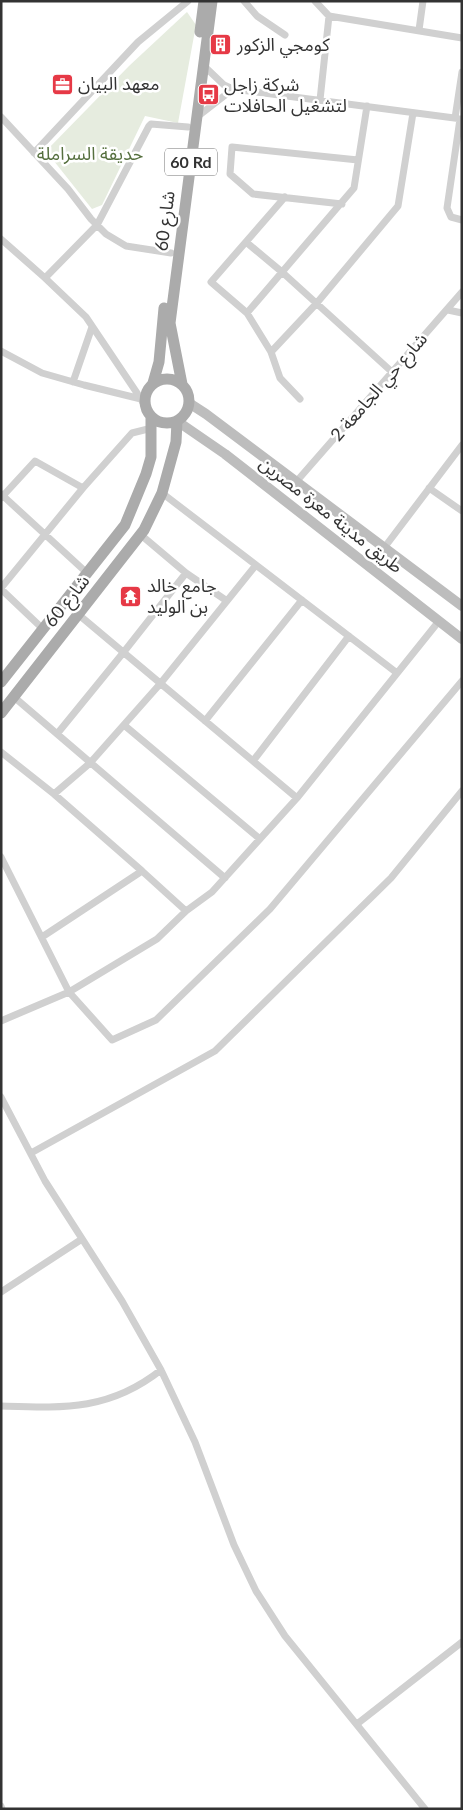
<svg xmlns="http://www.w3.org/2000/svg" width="463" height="1810" font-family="Lato,'Noto Sans Arabic',sans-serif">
  <rect width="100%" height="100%" fill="#fff"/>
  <path fill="#e6ecdf" d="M187,12l9,13 -18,98 -33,-7 -43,89 -10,4 -46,-58 83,-85z"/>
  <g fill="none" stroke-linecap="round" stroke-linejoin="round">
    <path stroke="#d0d0d0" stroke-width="7" d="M244,1l13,15 28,19
      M315,1l14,15 133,22
      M419,30l4,-29
      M203,65l21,20 9,4
      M320,100l9,-84
      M1,117l67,72 23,30 15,15 20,12 45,7
      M197,117l36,-28 229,30
      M455,118l7,-46
      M460,119l-13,89 4,9 11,3
      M34,153l104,-111 50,-41
      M285,197l-74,85 36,31 24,39 9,26 20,21
      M342,204l-89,-10 -23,-20 2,-27 126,13
      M1,239l44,39 41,39 55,82
      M246,242l36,30 110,100
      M45,278l52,-53 52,-99 2,-2 37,3
      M448,310l14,3
      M247,313l107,-125 13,-82
      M1,351l41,22 42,12 57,14 6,12
      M271,352l45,-48 82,-98 15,-93
      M73,382l19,-55
      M296,482l166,-190
      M429,488l33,23
      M162,493l235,180
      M1,494l86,79
      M1,498l34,-37 48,27
      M141,535l45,38 41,28
      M384,548l78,-103
      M1,588l82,-100 49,-55 20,-5
      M1,589l42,40
      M79,615l218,183
      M14,697l211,181
      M205,721l97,-121
      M124,725l136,114
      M57,734l66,-81 63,-80
      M1,752l53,42 88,77 -100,66
      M253,761l96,-125
      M54,794l36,-31 70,-79 96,-119
      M1,857l68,135 43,48 44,-20 114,-111 192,-228
      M142,871l44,40
      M1,1021l68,-29 88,-53 29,-28 26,-19 85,-94 142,-177
      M1,1097l44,84 77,120 39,69 34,72 39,103 22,46 29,45 140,173
      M31,1153l184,-102 176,-173 71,-87
      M1,1292l81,-53
      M1,1406c62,2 108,5 160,-36
      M357,1724l105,-82
      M1,1806l1,3"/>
    <path stroke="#bdbdbd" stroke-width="10" d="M189,403l17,11 256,192
      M177,421l48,33 237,185"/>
    <path stroke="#ababab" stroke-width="11" d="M200,32l4,-31
      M145 401a22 22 0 1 1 44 0a22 22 0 1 1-44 0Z
      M153,383l6,-21 5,-54
      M182,384l-12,-61 42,-322
      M1,682l124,-157 21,-51 5,-17v-40
      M1,713l143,-183 18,-37 14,-51 1,-21"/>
  </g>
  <defs>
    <symbol id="building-square" viewBox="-11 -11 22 22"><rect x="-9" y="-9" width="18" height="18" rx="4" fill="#e63946" stroke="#fff"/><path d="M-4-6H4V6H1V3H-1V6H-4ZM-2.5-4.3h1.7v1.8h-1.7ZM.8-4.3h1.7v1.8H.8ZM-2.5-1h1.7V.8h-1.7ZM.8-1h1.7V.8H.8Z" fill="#fff"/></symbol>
    <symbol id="office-square" viewBox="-11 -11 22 22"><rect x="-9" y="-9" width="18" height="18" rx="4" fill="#e63946" stroke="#fff"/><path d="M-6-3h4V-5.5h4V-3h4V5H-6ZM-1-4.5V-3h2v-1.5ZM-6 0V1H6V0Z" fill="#fff"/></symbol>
    <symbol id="bus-square" viewBox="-11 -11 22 22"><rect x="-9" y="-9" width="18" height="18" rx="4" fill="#e63946" stroke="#fff"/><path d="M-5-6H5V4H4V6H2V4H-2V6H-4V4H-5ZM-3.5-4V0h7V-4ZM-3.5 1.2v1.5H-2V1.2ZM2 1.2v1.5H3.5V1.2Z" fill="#fff"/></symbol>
    <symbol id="temple-square" viewBox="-11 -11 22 22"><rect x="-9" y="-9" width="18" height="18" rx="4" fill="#e63946" stroke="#fff"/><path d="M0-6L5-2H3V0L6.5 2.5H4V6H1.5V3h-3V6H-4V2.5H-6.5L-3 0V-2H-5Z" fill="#fff"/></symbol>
  </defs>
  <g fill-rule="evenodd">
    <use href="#building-square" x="208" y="32" width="25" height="25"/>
    <use href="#office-square" x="50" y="72" width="25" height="25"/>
    <use href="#bus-square" x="196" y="82" width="25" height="25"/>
    <use href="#temple-square" x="118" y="584" width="25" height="25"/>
  </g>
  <g text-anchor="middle" stroke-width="5" stroke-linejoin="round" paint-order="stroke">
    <rect fill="#fff" stroke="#707070" stroke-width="1" x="165" y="148.5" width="52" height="27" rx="4"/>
    <g font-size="16" font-weight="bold" fill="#333">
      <text x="191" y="168">60 Rd</text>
    </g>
    <g font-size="18" fill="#333" stroke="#fff" text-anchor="start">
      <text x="237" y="51">كومجي الزكور</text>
      <text x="78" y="90">معهد البيان</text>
      <text x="224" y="91">شركة زاجل<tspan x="224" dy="21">لتشغيل الحافلات</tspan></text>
      <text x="147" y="592">جامع خالد<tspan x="147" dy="21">بن الوليد</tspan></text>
    </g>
    <g font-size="18" fill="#56703f" stroke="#fff">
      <text x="90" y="160">حديقة السراملة</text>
    </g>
    <g font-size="18" fill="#333" stroke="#fff">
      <text transform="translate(165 221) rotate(-83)" y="6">شارع 60</text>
      <text transform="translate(379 387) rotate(-49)" y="6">شارع حي الجامعة 2</text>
      <text transform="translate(331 515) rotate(38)" y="6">طريق مدينة معرة مصرين</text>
      <text transform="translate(67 601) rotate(-52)" y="6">شارع 60</text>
    </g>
  </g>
  <rect width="463" height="1810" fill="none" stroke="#333333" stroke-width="5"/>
</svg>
